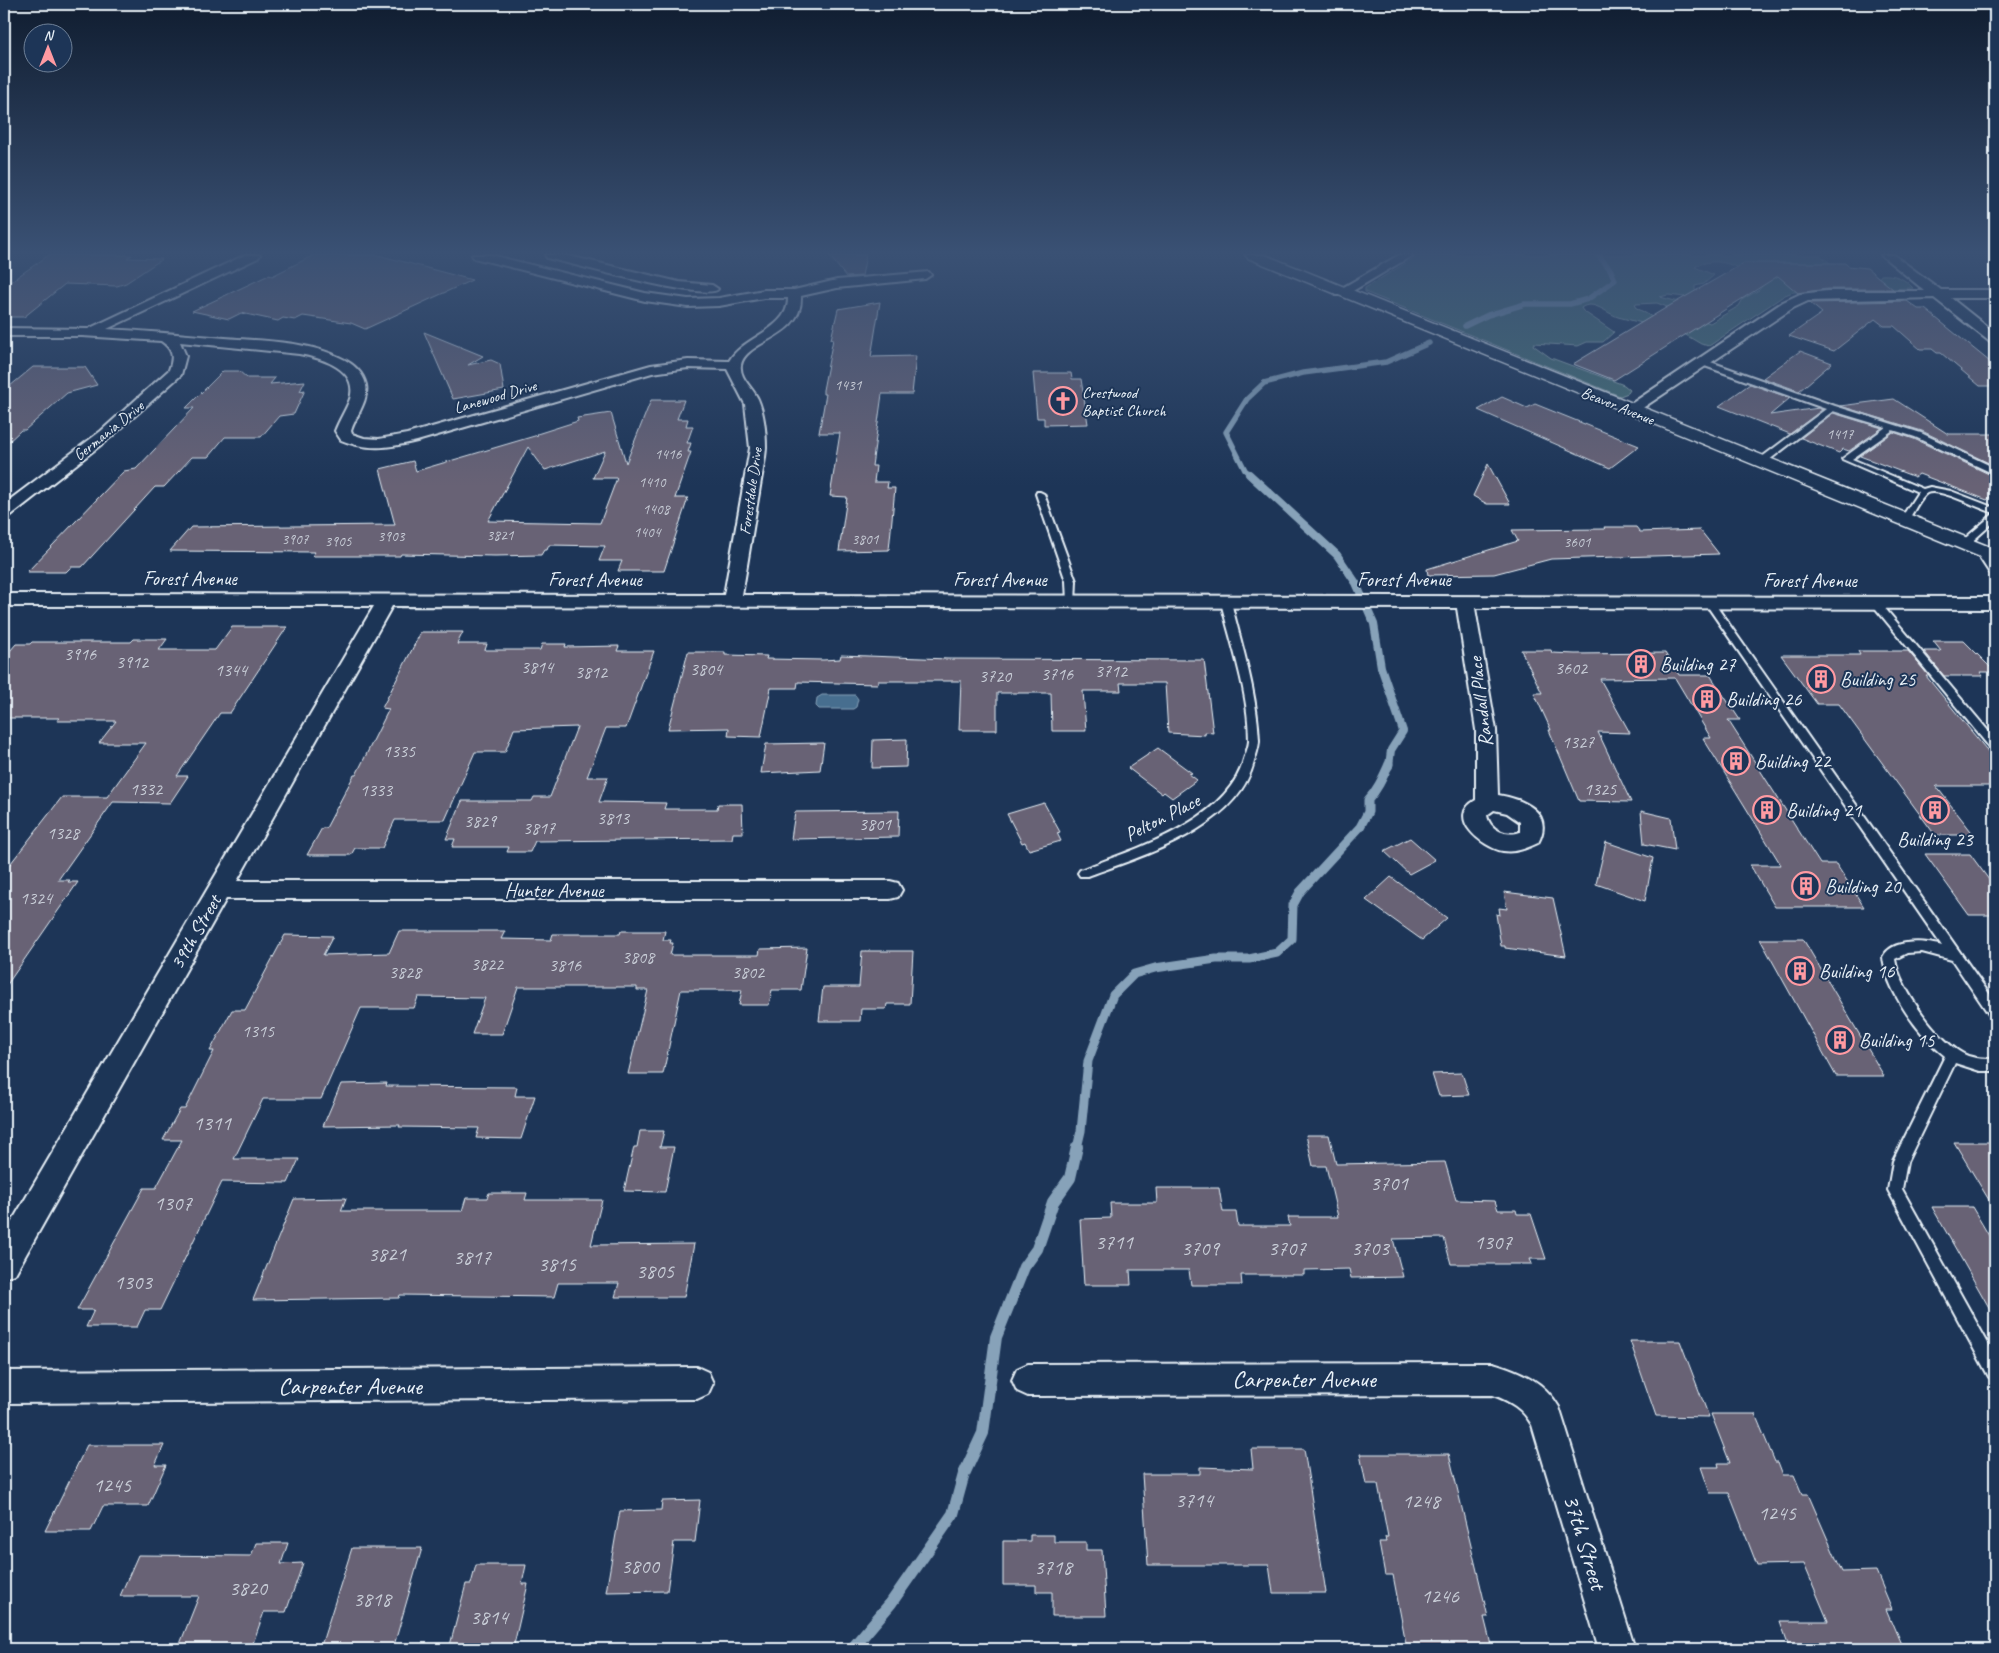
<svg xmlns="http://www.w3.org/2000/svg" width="1999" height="1653" font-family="Caveat,sans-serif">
  <rect width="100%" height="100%" fill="#1d3557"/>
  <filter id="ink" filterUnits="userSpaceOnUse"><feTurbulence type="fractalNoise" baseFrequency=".02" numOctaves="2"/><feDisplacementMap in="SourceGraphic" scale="10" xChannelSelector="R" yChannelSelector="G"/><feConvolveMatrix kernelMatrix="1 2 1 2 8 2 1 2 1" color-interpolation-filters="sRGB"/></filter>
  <g filter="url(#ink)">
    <path fill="#477074" stroke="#98b0b6" d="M1419,255h401l29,23 29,1 3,-4c14,-1 23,3 32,13l-120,4 -8,3 -76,51 -8,-2 -17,-10 3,-19 23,8 29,-17 4,-7 16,-9 3,-4c-16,-13 -30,-26 -52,-24 -6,1 -11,2 -15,5l19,8 -10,9 -9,2v4l4,3 -14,4 -17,-2 -8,2 23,6 -11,6 -15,-6 -21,1 -1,3 17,10 -10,6c-8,-2 -16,-4 -24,-6 -12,-4 -25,-18 -37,-9l2,3 31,21 -11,10h-16l-9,4 -44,-3 -1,2 18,13 73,27 6,5 -2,3 -8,3 -255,-104v-4z"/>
    <path fill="#476e8f" stroke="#87a2b9" d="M822,695h33l3,4 -2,8 -3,2h-34l-3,-3 1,-8z"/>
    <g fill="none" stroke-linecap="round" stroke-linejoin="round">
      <path stroke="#87a2b9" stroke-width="5.5" d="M1465,326l23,-11 37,-11h45l18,-5 27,-19 -5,-11 -12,-14
        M1251,475l-6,-5 -19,-38 21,-33 17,-16 39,-10 83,-11 43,-19"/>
      <path stroke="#87a2b9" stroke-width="8" d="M1249,474l88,81 19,28 18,41 7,43 22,64 -12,19 -2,16"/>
      <path stroke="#87a2b9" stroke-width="9" d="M1077,1148l4,-17 7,-70 25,-66 21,-21 21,-6 61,-9h33l28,-6 15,-14 1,-34 7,-13 60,-65 8,-15v-12c10,-11 15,-23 21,-36"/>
      <path stroke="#87a2b9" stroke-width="12" d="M852,1649l39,-46 62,-89 11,-40 19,-41 13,-96 28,-70 13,-18 16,-47 17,-24 7,-31"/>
    </g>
    <path fill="#676275" stroke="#e8f1f8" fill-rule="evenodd" d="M49,255h83l-5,3 35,1 -36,24 -9,3 -52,-2 -41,33h-20v-31z
      M314,255h64l94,25 -107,49 -14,-6 -48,-7 -8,4 -12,-2 -5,3 -37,-8 -12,6 -37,-8 77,-36 3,1z
      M829,255h37l-4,21 -16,1z
      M1744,263h101l3,3 19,2 26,21h-66l-29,4 -20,-17 -164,104 -41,-16 91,-55z
      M1907,301l11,8h7l70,57v20h-15l-39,-33h-4l-5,-4h-12l-26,-23h-10l-9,-7 -41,32 -45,-15 33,-23 -12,-10z
      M880,302l-9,55 45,-1 -4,38h-30l-10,72h4l-2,16h14l-1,6h8l-6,62 -50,1 8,-54 -17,-1 10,-63h-21l7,-39h-3v-4l10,-51h-2l7,-30z
      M424,332l59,24 -15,9 23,-5 9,4 4,26 -51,9z
      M1800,351l32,12 -33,28 -36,-13z
      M33,367h52l12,18 -30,8 -42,37h-4l-17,16v-55z
      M223,371h16l8,7h28l-5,6 35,-3 -5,10 5,-1 -11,24 -15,2 -18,21h-36l-17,20h-16l-28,30h-9l-73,80h-11l-5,5h-39l97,-101 12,-2 58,-61h-8z
      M1033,373h38l1,6h9l7,45 -44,1v-7h-7z
      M1750,384l40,14 -20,17 49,-7 3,2 -32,24 -71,-28z
      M1502,397l25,11 8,-4 104,42 -29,22 -132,-58z
      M1894,399l54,35h47v32l-73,-35 -82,-25z
      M651,400h33l-7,19h11l-2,7h7l-6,17h4l-3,9h3l-16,46h13l-24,73h-46l4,-10h-23l6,-15 -56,-1 -2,5h-3l-3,5 -46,1 -94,-2 -1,2h-88l3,-4 -145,-1 21,-24 204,-2 -15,-56 33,-8 3,10 122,-36 -1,-1 41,-13 -1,-3 34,-5 15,50zM528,447l17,23 60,-19 -12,27h24l-17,45 -112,-2z
      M1833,413l49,15 -33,23 -6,-2 -4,4 -38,-15z
      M1893,432l21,7 77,36h4v17l-8,8 -68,-26 -4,3 -55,-21z
      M1488,464l22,40h-23l-14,-8z
      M1604,527h32l4,5 60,-2 19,24 -168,5 -57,15 -66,1 -1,-6 91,-28 -6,-11 93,-1z
      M232,627h55l-57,86h-10l-43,63h11l-18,27 -57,-1 -55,78h12l-2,2h10l-74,107v-117l58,-75h45l39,-54h-47l17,-22h-59l2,-3h-55v-60l12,-14h14l2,-2h99l3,-3h33l-8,11h56z
      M421,632h42l-6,12h30l-2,6h55l2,-6h24l-1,3 54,-1 -2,5h37l-28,77h-20l-19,49h21l-9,25 67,1 -2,6h53l1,-5h24l1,29h-10l-1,6 -197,2 -5,11h-23l2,-5h-57l3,-8h-9l16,-38h70l2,-4h16l27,-70 -63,2 -9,23h-30l-30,68h-50l-13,28h-27l-4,7h-44l15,-27h4l28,-53h2l33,-66 -7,-1z
      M1933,641h31l31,31h-15l3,4h-39l-20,-25h17z
      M1521,650h30l1,3 23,1 90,-1 14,22h31l30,45h-12l92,144h16l28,43h-89l-25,-42h31l-78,-127h8l-36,-60 -75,1 30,54 -32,-1 33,70 -52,-1 -30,-71h2l-17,-37h8z
      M1858,651h50l21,25h-3l69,84v26h-59l38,49h-39l-96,-131h-22l-36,-49h79z
      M688,652h37v3l42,1 -1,3 57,1 17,-1 1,-4 107,4 256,1 9,73 -8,-1v3l-37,-2 -3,-50h-45l1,8h-38l3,40h-34l-1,-38h-54v37h-38l2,-49h-83v3l-80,-2 -1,6h-26l-10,49 -33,-1 1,-8 -61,1z
      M907,739l-1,28 -34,1 1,-28z
      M824,743l-4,27 -59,3 5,-29z
      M1158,748l34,25 -3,1 8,6 -25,18 -8,-6 -2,2 -34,-26z
      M1044,803l16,29 -3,1 4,8 -32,9 -4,-8 -3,1 -15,-29z
      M899,811l-1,26 -107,2 4,-27z
      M1641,811l30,7 4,32 -31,-6z
      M1410,838l25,22 -26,14 -25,-23z
      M1606,842l47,16 -8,43 -49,-17z
      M1925,854h45l25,34v27h-26z
      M1391,877l56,41 -25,22 -56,-40z
      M1504,892l49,6 13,58 -61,-8v-2h-4l-5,-32 4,1 -1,-7 8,1z
      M399,931h106l-4,8 50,1 2,-6h67l1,-3h44l-2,9h8l-1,3h3l-3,12h89l1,-6 47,-1 -6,42h-29l-3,15h-30l3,-15h-61l-18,84h-35l20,-84h-11v-3h-119l-16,47h-30l13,-36 -67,-1 -4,11h-53l-40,91h-58l-29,60h65l-11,24 -66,-1 -62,128h-15l-8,17h-51l8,-17h-17l67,-122h12l26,-48h-19l17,-31h5l29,-58h-4l22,-41h13l40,-75 48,1 -10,19 66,-2z
      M1760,939h43l81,137h-48z
      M862,951h51l-3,53h-23l-1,5h-25l-1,12h-41l4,-34h36z
      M1462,1073l7,22 -30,1 -7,-22z
      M387,1083l-1,3 131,1 -2,9h20l-14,43 -45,-1 3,-10 -80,-1 1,-2 -77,1 18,-42z
      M640,1131h24l-4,16h14l-9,45 -41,-1 10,-44h3z
      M1306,1135h23l7,29 109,-2 11,38 39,1 3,9h18l1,4h14l15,45h-16l2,5h-81l-7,-26 -51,1 10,38 -52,1 -2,-9 -45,1v5h-63l1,10h-51l-2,-15h-59l1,15h-47l-4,-66 31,-1 -1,-15h47l-1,-15h63l4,24h13l2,14h52l-2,-9h50l-12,-51h-13z
      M1954,1142h41v68z
      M489,1193h38l-2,7h77l-11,45 103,-1 -10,53h-69l4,-14h-61l-4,14 -154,-2 -1,3 -146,2 41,-101 52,-1 -5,13h121l4,-13h21z
      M1932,1207h40l23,39v72z
      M1630,1341h50l29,76 -53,-1z
      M1711,1414h44l20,48h3l5,13h11l8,19h6l34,78 34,-1 16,38h-6l17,40h-113l-10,-28h48l-24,-57 -47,1 -28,-72h-19l-9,-26h18l-1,-4h12z
      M87,1445h77l-9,20h11l-18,41h-45l-12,25h-46z
      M1251,1449h53l22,144h-53l-4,-28h-121l-6,-91h58v-7l53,2z
      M1360,1454h89l39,163h-4l8,32h-85l-14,-74h-8l-6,-33h7l-1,-5h3l-10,-53h-12z
      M700,1500l-5,42h-21l-7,49 -61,1 14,-81 41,-1 1,-9z
      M1030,1535h24v7h32v8h16l4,66h-54v-24h-16v-7h-33v-44h27z
      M256,1543h32l-7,21 22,-1 -17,49h-22l-13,37h-73l21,-53h-79l18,-41 113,1z
      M352,1548h70l-29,101h-73z
      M476,1565h50l-4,19h6l-15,65h-64l17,-65h5z"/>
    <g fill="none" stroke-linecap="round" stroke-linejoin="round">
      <defs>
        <path id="service" d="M1699,360h6l130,46 86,27 74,35v5h-3l-77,-36 -22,-7 -41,29 71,30 7,-2 21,4 44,17v5c-14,-3 -55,-26 -68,-20 -6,3 -15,22 -20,29h-6l-1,-2 18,-28 -76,-33 44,-32 -53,-16 -69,53h-6v-4l68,-51 -127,-45z
          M1037,492h3l4,2 32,87 -1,23h-6l-2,-2 -1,-21 -30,-87z
          M1992,515h3v6l-28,25h-6v-4z
          M1226,599l5,3c11,45 26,91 28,138 0,7 -3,15 -5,22 -17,66 -109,93 -166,114h-8l-2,-3 2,-3c55,-21 147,-48 164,-111 2,-6 5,-13 5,-19 0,-46 -17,-93 -28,-138z
          M1709,599l3,1 283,402v16l-5,-2 -38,-56 -30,-8 -15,1 -12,6c4,29 46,87 73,97 9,3 18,3 27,3v12h-15l-25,-8 -48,99 -5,27 93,167v23l-6,-2 -101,-187 5,-29 52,-105c-26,-20 -59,-66 -62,-99 9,-19 43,-16 59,-11l-236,-342 -2,-2z
          M1875,599l3,1 117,139v11l-4,-1 -119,-145 -2,-2z"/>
        <path id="minor" d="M245,255h15l-2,3 -151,71c40,2 79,6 118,9 38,3 81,3 116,20 11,5 22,14 25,27 3,16 -11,32 -15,46l1,3 12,4 15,1 28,-5 244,-69 37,-5 41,1c14,-25 60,-31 59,-63h-24l-45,8 -31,1 -43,-6 -171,-43 -2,-3h19l154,38 43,6 31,-1 45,-8h30l43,-10 92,-8 2,3 -6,4 -88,9 -36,8c2,43 -55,43 -60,69 -2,13 12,23 17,34 6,14 8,33 8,49 -1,15 -5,30 -7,45 -6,34 -11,68 -17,102l1253,2v12l-520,-1 21,122 2,65c25,4 57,17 40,48 -11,5 -22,10 -35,8 -21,-4 -58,-34 -27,-51v-70l-19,-122 -1065,-2 -155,275h653l8,2 4,7 -4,7 -8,2h-664l-211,375 -11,4v-43l370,-629h-370v-12l720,1 26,-147 -5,-44 -18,-35 -39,-1 -36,5 -235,68c-28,7 -50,10 -76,-1l-6,-9c4,-11 11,-21 15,-32 9,-30 -28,-41 -51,-45l-119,-12 6,14 -5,19 -70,62 -101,79 -6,1v-13l97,-73 68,-61c5,-13 4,-21 -8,-29l-79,-5h-78v-8l84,1zM1494,810l13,3 13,9v10c-13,5 -31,-2 -33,-17z
          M545,255h20l114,27 33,3 6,4c-10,13 -149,-26 -171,-31z
          M1399,255h14l-67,40h-10l-1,-3z
          M1881,255h13l47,35h54v8h-44l44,35v10l-5,-1 -56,-44 -126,3 -15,7 -158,105h-10l-3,-3 161,-108 17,-8 27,-3h98z
          M1985,547l6,1 4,6v19l-6,-1 -13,-20 3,-4z
          M1493,1363c27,8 51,18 66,44l76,242h-36l-67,-224c-9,-16 -22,-24 -39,-30l-465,1 -11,-5 -5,-11 5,-11 11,-5z
          M697,1367l11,5 5,11 -5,11 -11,5 -693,4v-32z"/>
        <path id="secondary" d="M1245,255h20l730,294v14l-747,-305z"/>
      </defs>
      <use href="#service" stroke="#e8f1f8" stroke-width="4"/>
      <use href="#minor" stroke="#e8f1f8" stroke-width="4"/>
      <use href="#secondary" stroke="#e8f1f8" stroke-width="3"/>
      <use href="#service" fill="#1d3557" fill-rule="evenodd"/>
      <use href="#minor" fill="#1d3557" fill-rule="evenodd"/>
      <use href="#secondary" fill="#1d3557" fill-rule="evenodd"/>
    </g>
  </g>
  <linearGradient id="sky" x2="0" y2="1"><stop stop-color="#101d30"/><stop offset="0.52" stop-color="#3a5174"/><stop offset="1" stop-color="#3a5174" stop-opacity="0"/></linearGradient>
  <rect width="1999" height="486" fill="url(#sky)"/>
  <defs>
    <symbol id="church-ring" viewBox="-11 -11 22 22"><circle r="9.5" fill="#1d3557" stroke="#ff9aa2" stroke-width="1.5"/><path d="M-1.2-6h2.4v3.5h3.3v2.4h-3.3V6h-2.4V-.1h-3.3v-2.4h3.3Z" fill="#ff9aa2"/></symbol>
    <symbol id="building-ring" viewBox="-11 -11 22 22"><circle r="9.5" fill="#1d3557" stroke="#ff9aa2" stroke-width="1.5"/><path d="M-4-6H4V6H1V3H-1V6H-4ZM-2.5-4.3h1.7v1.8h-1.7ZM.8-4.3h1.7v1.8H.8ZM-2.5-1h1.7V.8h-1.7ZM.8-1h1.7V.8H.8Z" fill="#ff9aa2"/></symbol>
  </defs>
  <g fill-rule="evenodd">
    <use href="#church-ring" x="1047" y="385" width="32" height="32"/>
    <use href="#building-ring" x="1625" y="648" width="32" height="32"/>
    <use href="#building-ring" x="1805" y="663" width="32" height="32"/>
    <use href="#building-ring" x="1691" y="683" width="32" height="32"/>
    <use href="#building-ring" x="1720" y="745" width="32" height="32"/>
    <use href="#building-ring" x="1751" y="794" width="32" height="32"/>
    <use href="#building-ring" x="1919" y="794" width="32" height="32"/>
    <use href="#building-ring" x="1790" y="870" width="32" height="32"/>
    <use href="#building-ring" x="1784" y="955" width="32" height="32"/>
    <use href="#building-ring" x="1824" y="1024" width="32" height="32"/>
  </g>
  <g text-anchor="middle" stroke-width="4" stroke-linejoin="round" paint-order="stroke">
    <g font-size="15" fill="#c8cdd7">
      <text x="848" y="390">1431</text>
      <text x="1840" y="439">1417</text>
      <text x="668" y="459">1416</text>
      <text x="652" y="487">1410</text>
      <text x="656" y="514">1408</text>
      <text x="647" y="537">1404</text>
      <text x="500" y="540">3821</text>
      <text x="391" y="541">3903</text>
      <text x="295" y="544">3907</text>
      <text x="865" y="544">3801</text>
      <text x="338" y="546">3905</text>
      <text x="1577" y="547">3601</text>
    </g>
    <g font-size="16" fill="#e8f1f8" stroke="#1d3557" text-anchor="start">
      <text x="1082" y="398">Crestwood<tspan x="1082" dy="18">Baptist Church</tspan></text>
    </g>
    <g font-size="16" fill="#e8f1f8" stroke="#1d3557">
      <text transform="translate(495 396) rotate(-16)" y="6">Lanewood Drive</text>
      <text transform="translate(1618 405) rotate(22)" y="6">Beaver Avenue</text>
      <text transform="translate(108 430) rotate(-39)" y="6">Germania Drive</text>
      <text transform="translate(750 491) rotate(-82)" y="6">Forestdale Drive</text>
    </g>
    <g font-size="18" fill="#c8cdd7">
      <text x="80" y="660">3916</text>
      <text x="132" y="668">3912</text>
      <text x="537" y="673">3814</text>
      <text x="1571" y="674">3602</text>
      <text x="706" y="675">3804</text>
      <text x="231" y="676">1344</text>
      <text x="1111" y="677">3712</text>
      <text x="591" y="678">3812</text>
      <text x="1057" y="680">3716</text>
      <text x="995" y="682">3720</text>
      <text x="1578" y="748">1327</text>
      <text x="399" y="757">1335</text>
      <text x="146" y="795">1332</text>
      <text x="1600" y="795">1325</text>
      <text x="376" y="796">1333</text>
      <text x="613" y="824">3813</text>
      <text x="480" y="827">3829</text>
      <text x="875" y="830">3801</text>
      <text x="539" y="834">3817</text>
      <text x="63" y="839">1328</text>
      <text x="36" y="904">1324</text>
      <text x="638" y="963">3808</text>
      <text x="487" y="970">3822</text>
      <text x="565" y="971">3816</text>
      <text x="405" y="978">3828</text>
      <text x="748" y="978">3802</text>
      <text x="258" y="1037">1315</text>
    </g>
    <g font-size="20" fill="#e8f1f8" stroke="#1d3557">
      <text x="190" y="585">Forest Avenue</text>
      <text x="595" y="586">Forest Avenue</text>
      <text x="1000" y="586">Forest Avenue</text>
      <text x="1404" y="586">Forest Avenue</text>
      <text x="1810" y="587">Forest Avenue</text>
      <text transform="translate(1480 702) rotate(-97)" y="7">Randall Place</text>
      <text transform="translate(1162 817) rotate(-27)" y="7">Pelton Place</text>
      <text x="554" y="897">Hunter Avenue</text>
      <text transform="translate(195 932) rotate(-60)" y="7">39th Street</text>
    </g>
    <g font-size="20" fill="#e8f1f8" stroke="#1d3557" text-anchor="start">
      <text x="1660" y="671">Building 27</text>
      <text x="1840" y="686">Building 25</text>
      <text x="1726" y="706">Building 26</text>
      <text x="1755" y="768">Building 22</text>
      <text x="1786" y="817">Building 21</text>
      <text x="1935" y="846" text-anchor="middle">Building 23</text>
      <text x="1825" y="893">Building 20</text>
      <text x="1819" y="978">Building 16</text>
      <text x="1859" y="1047">Building 15</text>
    </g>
    <g font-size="21" fill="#c8cdd7">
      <text x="212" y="1130">1311</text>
      <text x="1389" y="1190">3701</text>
      <text x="173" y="1210">1307</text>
      <text x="1114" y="1249">3711</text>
      <text x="1493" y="1249">1307</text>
      <text x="1200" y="1255">3709</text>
      <text x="1287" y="1255">3707</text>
      <text x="1370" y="1255">3703</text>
      <text x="387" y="1261">3821</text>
      <text x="472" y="1264">3817</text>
      <text x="557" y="1271">3815</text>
      <text x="655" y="1278">3805</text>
      <text x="133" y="1289">1303</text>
      <text x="112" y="1492">1245</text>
      <text x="1194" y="1507">3714</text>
      <text x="1421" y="1508">1248</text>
      <text x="1777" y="1520">1245</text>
      <text x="640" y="1573">3800</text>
      <text x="1053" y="1574">3718</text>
      <text x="248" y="1595">3820</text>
      <text x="1440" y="1603">1246</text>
      <text x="372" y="1606">3818</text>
      <text x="489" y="1624">3814</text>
    </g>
    <g font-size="24" fill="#e8f1f8" stroke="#1d3557">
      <text x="1304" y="1387">Carpenter Avenue</text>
      <text x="350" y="1394">Carpenter Avenue</text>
      <text transform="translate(1585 1542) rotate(73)" y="8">37th Street</text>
    </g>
  </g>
  <rect width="1999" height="1653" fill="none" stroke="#1d3557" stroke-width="20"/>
  <rect x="10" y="10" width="1979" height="1633" fill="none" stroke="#e8f1f8" stroke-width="2" filter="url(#ink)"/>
  <g transform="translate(48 48)"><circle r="24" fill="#1d3557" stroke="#6e8097"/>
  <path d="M0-4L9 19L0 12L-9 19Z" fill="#ff9aa2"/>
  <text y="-8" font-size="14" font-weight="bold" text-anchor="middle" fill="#e8f1f8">N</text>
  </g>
</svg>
